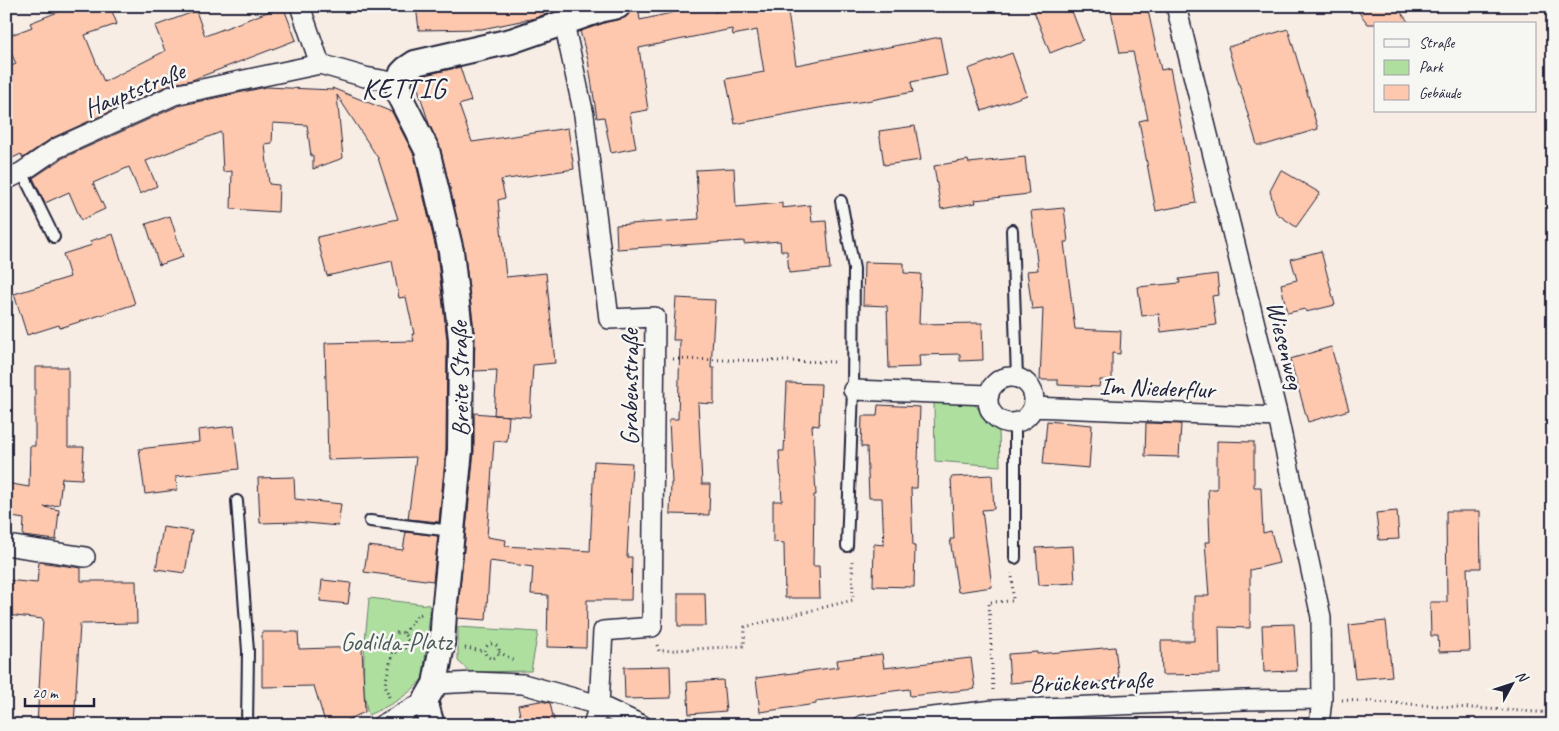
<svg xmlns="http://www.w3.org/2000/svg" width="1559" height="731" font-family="Caveat,sans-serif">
  <rect width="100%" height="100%" fill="#f7ede4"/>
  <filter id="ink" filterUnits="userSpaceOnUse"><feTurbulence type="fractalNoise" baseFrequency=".02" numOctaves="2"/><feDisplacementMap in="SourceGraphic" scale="10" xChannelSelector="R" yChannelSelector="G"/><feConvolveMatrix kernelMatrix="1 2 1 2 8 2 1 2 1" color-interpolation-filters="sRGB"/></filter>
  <g filter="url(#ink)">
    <path fill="#aedf9f" stroke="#68806d" d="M934,403h39l26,28 1,35 -65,-5z
      M369,598l60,7 1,8 -7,65c-14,18 -34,28 -55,37 -9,-38 -2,-79 1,-117z
      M458,627l80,5 -7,39 -61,1 -12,-11z"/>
    <path fill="#fdc8ae" stroke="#22223b" d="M73,6h37l7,18 -32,11 19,47 61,-31 -10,-25 41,-15 9,25 78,-30 13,34 -104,40 -23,5 -117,53 -29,20 -2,-4 -15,7v-93l10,-4 -10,-23v-4l26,-10 -2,-4z
      M416,6h132v7l-13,5 -53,11 -63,1z
      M631,6h7l2,14 62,-14h11l1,6 32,-6h41l9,59 144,-28 7,38 -36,7 2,10 -47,9 -47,7 -84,16 -9,-45 38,-7 -7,-42 -24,5 -1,-6 -93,19 9,62 -18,3 6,35 -25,5 -7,-36 -7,1 -9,-58 -8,-29 27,-9 14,-3 6,-3z
      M1032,6h38l13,34 -33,13z
      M1110,6h37l14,64 9,-2 26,135 -40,8 -17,-90 9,-2 -15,-67 -13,1z
      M1354,6h42l14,18h-42z
      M1288,29l30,100 -53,16h-8l-29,-98z
      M1012,53l15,42 -45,16 -14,-42z
      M460,67l11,34 -12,4 13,37 96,-14 6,41 -73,11 4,18 -7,2 8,77 40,-4 9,90 -22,2 -3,52 -36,-2 3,-45 -23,1 1,-33 -11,-90 -24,-101 -11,-23 -14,-45 6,-3z
      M266,87l67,3 -1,-2 60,24 22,43 23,98 10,87 -1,109 -7,73 -31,-3 8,-62 -88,3 -3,-117 89,-2 -2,-7h2l-8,-37 -7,1 -7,-37 -65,15 -10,-39 81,-18 -20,-61 -41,-63 6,63 -30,11v-14l-2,1 -4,-31 -34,-2 -1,20 -7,1 4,40 10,1 -1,27 -47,-3 1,-38 -9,1 -2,-40 -75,29 11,25 -17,8 -11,-27 -36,16 12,26 -24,11 -12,-28 -24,11 -12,-25 30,-20 115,-52z
      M915,126l6,34 -37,5 -5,-34z
      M1025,157l4,37 -54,6 1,3 -35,6 -7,-43 34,-6 1,3z
      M734,168l2,39 46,-4v5l28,-3 2,17 14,-1 4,48 -41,4 -2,-22h-6l-1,-10 -36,3v-3l-127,8 -1,-24 83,-6 -3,-49z
      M1281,170l39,23 -24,34 -20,-14 -6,-22z
      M1064,208l4,34h-4l11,87 46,2 -1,23 -8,-1v27h-12l-1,7 -41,-2v-5h-18l3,-72 -11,1 -5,-38 11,-1 -7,-59z
      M170,216l13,41 -24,8 -13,-41z
      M113,234l22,70 -75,24 -1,-3 -32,10 -13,-41 56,-17 -7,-23 29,-9 -2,-4z
      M1321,251l14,54 -29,7 -1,-3 -18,4 -6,-29 16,-4 -6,-21z
      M864,262l40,1v10l17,1 -2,50 63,-1 1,37 -23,1v-7l-41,1 1,12 -31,1 -2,-62 -24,-1z
      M1217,274l2,21 -7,1 4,29 -55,7 -2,-18 -17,2 -4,-29 42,-4 -1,-4z
      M676,298l39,2 -4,68h3v36l-16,-1 4,81h8l-1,31 -39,-1 1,-31h1l-3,-64h9l2,-79h-7z
      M1331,347l18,63 -41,12 -18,-63z
      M35,367h33v80h16l-2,32 -20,-1 -3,27 -15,2 15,3 -3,30 -33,-4 1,-17 -18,-3v-33l23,4 1,-41h5z
      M787,383l34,1 -2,42 -7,-1 4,70h-2l-1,71h6l1,32h-35l-1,-55 -11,-1v-41h9l-3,-50h5z
      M878,405l42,2 -3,81h-6l2,58h2l-1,41 -41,-1 1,-42 10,1 -2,-47h-13l-2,-51h-6l1,-31h15z
      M474,413l35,3 -2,26 -13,-1 -7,96 19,3 -1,6 85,5 4,-90 38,2 -5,94h5l-1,43h-44l-1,48 -39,-1 1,-52 -17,-1 2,-27 -43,-6 -4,59 -29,-2 17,-167z
      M1047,421l45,4 -3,43 -46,-4z
      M1146,423l35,1 -2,33 -34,-1z
      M234,426l5,43 -63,7 1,14 -32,4 -6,-45 60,-7 -1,-12z
      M1217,441l37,1v45h7l2,46 8,-2 8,32 -29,7v58l-31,-1 1,47 -58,1 -1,-34h33v-45h15l-4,-54h5l-2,-53h9z
      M992,475l2,34 -12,1 10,77 -34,5 -8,-53h4l-3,-62z
      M294,477l1,22 46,5 -3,22 -42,-4 -36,1 -2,-45z
      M1397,511l2,28 -20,1 -3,-27z
      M1446,511h34l1,57h-14l3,83 -31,1 -1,-16h-7l-1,-34h17z
      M163,527l29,4 -7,42 -29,-4z
      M406,532l32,4 -5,45 -69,-9 4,-26 35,4z
      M1073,546l2,37 -36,2 -3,-37z
      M39,562l42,6v13h55l1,42 -57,1 -6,101h-37l6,-106 -37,-4v-35l31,3z
      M322,580l29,3 -3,21 -28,-3z
      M678,593h27l1,33h-28z
      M1386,621l6,55 -37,3 -6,-54z
      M1294,624l3,47 -33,1 -2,-47z
      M262,632h36l1,17 63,-2 3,65 -18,8 1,5h-22l-12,-39 -52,1z
      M1115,647l4,33 -58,6 -1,-7 -50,4 -2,-29 29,-2v2z
      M882,654l2,14 87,-10 4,31 -65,7 -1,-7 -93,12v3l-56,8 -4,-34 82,-11 -1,-7z
      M670,666l1,32 -46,1 -1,-32z
      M723,680l3,31 -37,3 -2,-32z
      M540,701l10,2 5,22h-33l-4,-20z"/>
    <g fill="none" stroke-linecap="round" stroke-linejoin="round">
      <defs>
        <path id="service" d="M22,172l32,65
          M841,201l13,68 -1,121 -6,156
          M1012,230l5,148
          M1015,422v136
          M237,501l11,150 -1,74
          M370,521l82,10"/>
        <path id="minor" d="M300,6l20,58
          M1176,6l102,411 43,200 1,82 -3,26
          M564,23l20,92 25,204 46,-2 -3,310 -49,4 -4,74 -6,20
          M6,180l16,-8 35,-24 117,-53 146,-31 45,13 34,6
          M988 400a23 23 0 1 1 46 0a23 23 0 1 1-46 0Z
          M853,390l136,5
          M1033,407l245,10
          M6,545l79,12
          M435,684l39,-2 49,2 76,21 43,20
          M382,725l43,-24
          M863,725l131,-15 250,-10 78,-1"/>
        <path id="tertiary" d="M432,725l-7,-24 10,-17 7,-39 2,-32 16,-163 1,-111 -10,-88 -24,-101 -28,-55v-12l3,-10 4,-4 9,-6 96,-22 92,-32 15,-3"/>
      </defs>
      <use href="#service" stroke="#22223b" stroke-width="14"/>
      <use href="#minor" stroke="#22223b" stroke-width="22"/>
      <use href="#tertiary" stroke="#22223b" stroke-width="28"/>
      <path stroke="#22223b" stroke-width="3" stroke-dasharray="1 4" stroke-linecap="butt" d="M673,359l164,3
        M404,633l14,-18 4,-1
        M485 651a7 7 0 1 1 14 0a7 7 0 1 1-14 0Z
        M657,645l2,6 85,-5 1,-19 108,-27 -1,-39
        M465,648l19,3
        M499,652l13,7 3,4
        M993,690l-4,-88 24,-1 -1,-28
        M389,697l-4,-13 8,-33c-9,-10 -1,-21 11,-18l5,10 -2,4 -9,6 -5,-2
        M1342,700l211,13"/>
      <use href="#service" stroke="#f6f6f2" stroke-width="10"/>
      <use href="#minor" stroke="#f6f6f2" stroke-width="19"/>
      <use href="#tertiary" stroke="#f6f6f2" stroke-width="24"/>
    </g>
  </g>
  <g text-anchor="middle" stroke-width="5" stroke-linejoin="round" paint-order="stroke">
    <g font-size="25" fill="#22223b" stroke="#f6f6f2">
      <text transform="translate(134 89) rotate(-22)" y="9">Hauptstraße</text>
      <text transform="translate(1286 345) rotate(76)" y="9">Wiesenweg</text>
      <text transform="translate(459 379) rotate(-91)" y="9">Breite Straße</text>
      <text transform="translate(629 387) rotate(-90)" y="9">Grabenstraße</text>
      <text transform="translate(1157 387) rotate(2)" y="9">Im Niederflur</text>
      <text transform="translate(1091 681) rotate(-2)" y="9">Brückenstraße</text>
    </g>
    <g font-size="25" fill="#4c5b59" stroke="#f6f6f2">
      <text x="396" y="650">Godilda-Platz</text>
    </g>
    <g font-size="28" letter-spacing="1" fill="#22223b" stroke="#f6f6f2">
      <text x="404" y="98">KETTIG</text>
    </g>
  </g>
  <rect width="1559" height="731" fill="none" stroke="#f6f6f2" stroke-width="25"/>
  <rect x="12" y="12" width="1534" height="706" fill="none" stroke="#22223b" stroke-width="2" filter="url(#ink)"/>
  <rect x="1374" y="22" width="162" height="90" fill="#f6f6f2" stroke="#a1a1a9"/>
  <rect x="1384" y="39" width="25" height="8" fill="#f6f6f2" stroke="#a1a1a9"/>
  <text x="1419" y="48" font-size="15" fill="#22223b">Straße</text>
  <rect x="1384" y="60" width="25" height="15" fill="#aedf9f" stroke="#a1a1a9"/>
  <text x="1419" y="72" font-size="15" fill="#22223b">Park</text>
  <rect x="1384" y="85" width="25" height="15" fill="#fdc8ae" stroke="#a1a1a9"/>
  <text x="1419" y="98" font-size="15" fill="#22223b">Gebäude</text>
  <g transform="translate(1512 684) rotate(50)" stroke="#f6f6f2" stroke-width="4" paint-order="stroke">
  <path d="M0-4L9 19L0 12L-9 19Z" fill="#22223b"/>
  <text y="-8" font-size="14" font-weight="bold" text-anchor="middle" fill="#22223b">N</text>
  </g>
  <path d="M25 698v8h69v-8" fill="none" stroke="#22223b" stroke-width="2.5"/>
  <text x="32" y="698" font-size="15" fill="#22223b" stroke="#f6f6f2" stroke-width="4" paint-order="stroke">20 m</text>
</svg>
